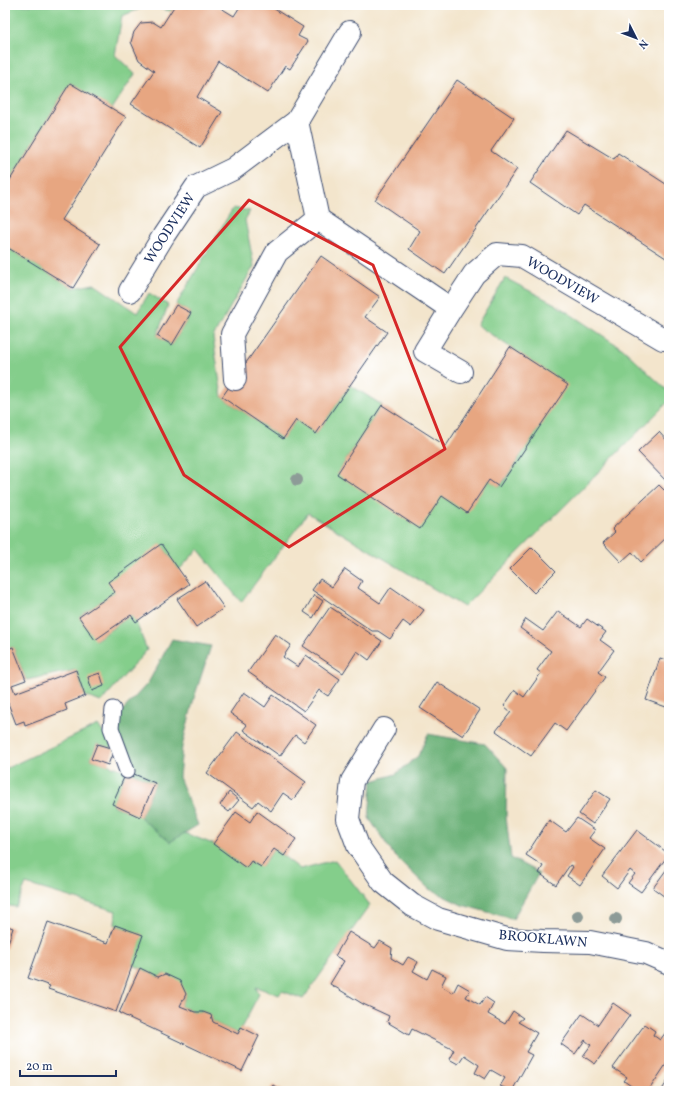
<svg xmlns="http://www.w3.org/2000/svg" width="674" height="1096" font-family="Vollkorn,serif">
  <rect width="100%" height="100%" fill="#fff"/>
  <filter id="ink" filterUnits="userSpaceOnUse"><feTurbulence type="fractalNoise" baseFrequency=".025" numOctaves="2"/><feDisplacementMap in="SourceGraphic" scale="8" xChannelSelector="R" yChannelSelector="G"/><feConvolveMatrix kernelMatrix="1 2 1 2 8 2 1 2 1" color-interpolation-filters="sRGB"/></filter>
  <filter id="wash" filterUnits="userSpaceOnUse"><feTurbulence type="fractalNoise" baseFrequency=".012" numOctaves="4" result="noise"/><feDisplacementMap in="SourceGraphic" scale="16" xChannelSelector="R" yChannelSelector="G"/><feGaussianBlur stdDeviation="0.9" result="paint"/><feColorMatrix in="noise" values="0 0 0 0 0 0 0 0 0 0 0 0 0 0 0 0 0 1.4 0 .05"/><feComposite in="paint" operator="in"/></filter>
  <g filter="url(#wash)">
    <rect width="100%" height="100%" fill="#f3e5cc"/>
    <path fill="#84ce8b" stroke="#507e74" d="M5,5h170l-4,6 -24,-5 -25,10 -7,39 20,19 -23,35 -42,-26 -65,105z
      M233,208l17,3 -5,9 9,46 -41,71 9,60 61,42 13,-19 20,14 34,-49 32,20 -45,69 105,22 25,16 22,-32 11,7 67,-102 -90,-60 28,-47 50,26 68,45 46,43v9l-205,206 -156,-94 -67,89 -43,-53 -19,21 -18,-26 -46,48 -36,25 17,23 35,-25 5,7 11,28 -46,52 -16,-6 -9,-26 -50,10 -13,-33 -8,3v-404l68,42 21,-4 43,29 12,-20 19,12 -11,31 15,9 19,-32 -15,-8z
      M98,725l16,24 -17,-5 -6,15 36,12 -15,34 101,39 33,24 5,-7 10,6 13,-18 26,20 35,-9 35,45 -67,94 -21,-8 -3,4 -23,-8 3,7 -21,40 -25,-12 -2,-7 -8,-3h-8l-15,-6 6,-12 -21,-20 -7,3 -26,-13 10,-29 -27,-10 1,-14 -90,-27 -10,23 -11,-2v-136z"/>
    <path fill="#6bb177" stroke="#43706a" d="M172,639l39,7 -17,52 -12,49 -3,30 19,48 -28,17 -30,-25 15,-34 -28,-12 -11,-43 6,-17 26,-28z
      M428,734l57,10 22,24 -1,49 5,41 28,15 -26,46 -51,-14 -33,-16 -36,-35 -24,-36 3,-37 24,-7 22,-18z"/>
    <g id="blocks">
      <path fill="#e7a681" d="M175,5h41l18,11 7,-11h27l35,22 -5,9 10,5 -18,28 -5,-3 -17,27 -50,-32 -21,36 25,15 -22,36 -69,-44 23,-33 -15,-11 -8,-18 3,-10 7,-9 12,-1 8,5z
        M457,80l57,38 -23,33 26,18 -72,105 -36,-25 11,-18 -45,-31z
        M70,83l56,34 -64,103 38,24 -27,44 -68,-42v-58z
        M566,130l48,29 4,-6 51,33v74l-85,-55 -7,10 -47,-32z
        M321,256l59,41 -15,20 22,15 -71,102 -20,-14 -13,19 -61,-42z
        M176,305l15,8 -19,32 -15,-9z
        M510,347l58,38 -69,102 -10,-7 -22,33 -25,-17 -22,33 -83,-55 45,-69 64,41z
        M659,432l10,11v41l-31,-32z
        M659,485l5,5 5,-4v49l-28,27 -9,-10 -11,10 -18,-19 12,-11 -3,-3z
        M161,544l28,40 -53,38 -5,-7 -36,25 -16,-23 36,-25 -7,-10z
        M532,547l24,24 -22,22 -24,-24z
        M345,569l17,12 -4,7 22,15 11,-16 33,23 -13,17 -8,-6 -13,18 -12,-8h-6l-60,-41 8,-11 12,8z
        M205,581l19,27 -28,19 -19,-28z
        M314,595l9,6 -10,17 -9,-6z
        M330,607l52,34 -13,19 -12,-9 -14,22 -40,-27z
        M558,611l23,16 6,-8 19,13 -6,8 14,10 -16,22 7,5 -39,54 -11,-8 -24,33 -35,-25 15,-19 -7,-6 11,-16 9,7 17,-24 -4,-3 14,-19 -31,-23 6,-9 17,12z
        M275,634l16,11 -8,12 15,10 8,-12 34,24 -12,17 -9,-6 -15,21 -56,-39z
        M13,647l13,33 -14,5 3,8 61,-23 9,26 -20,8 2,6 -42,16 -1,-5 -8,3 -8,-21 -3,2v-55z
        M660,658l9,3v47l-23,-8z
        M100,673l4,13 -12,5 -4,-14z
        M437,682l43,28 -17,26 -43,-28z
        M244,692l21,15 8,-12 43,30 -12,17 -9,-7 -15,21 -37,-26 4,-5 -17,-12z
        M237,732l69,50 -13,18 -10,-7 -12,18 -13,-10 -5,6 -46,-34z
        M97,744l17,5 -6,16 -17,-6z
        M127,771l28,12 -15,34 -28,-13z
        M596,790l14,9 -17,25 -14,-10z
        M229,792l10,8 -10,12 -9,-7z
        M257,811l39,28 -12,17 -10,-7 -13,18 -10,-6 -5,7 -33,-24 23,-32 14,10z
        M577,818l18,12 -6,8 16,11 -25,36 -13,-9 6,-9 -3,-2 -14,20 -17,-12 4,-7 -17,-11 23,-35 17,12z
        M637,830l32,24 -28,38 -13,-9 7,-9 -5,-4 -13,18 -15,-12z
        M669,866v34l-16,-12z
        M48,922l60,21 7,-18 28,10 -27,77 -68,-23 2,-3 -22,-8z
        M5,925l8,3 -8,24z
        M349,932l26,16 5,-7 12,7 -1,10 12,7 5,-8 10,5 -5,9 14,8 5,-10 14,7 -5,10 12,7 5,-10 12,7 -4,7 14,8 5,-8 9,6 -6,11 17,10 8,-13 10,7 -5,4 19,11 -11,19 6,3 -20,36 -12,-5 5,-8 -14,-8 -6,9 -10,-6 4,-8 -15,-10 -6,9 -9,-5 5,-9 -42,-21 -3,6 -22,-13 2,-6 -26,-12 -33,-20 14,-23 -9,-5z
        M140,968l18,9 7,-3 15,7 6,13 -6,12 15,6h8l8,3 2,7 25,12 3,-7 18,9 -17,35 -123,-58z
        M613,1003l17,12 -35,49 -12,-8 8,-11 -6,-5 -10,14 -14,-10 21,-30 16,11z
        M645,1024l10,7 -2,4 7,5 6,-8 3,2v26l-20,30 1,1h-18l2,-3 -10,-7 3,-4 -14,-9z
        M669,1079v12h-8z
        M273,1085l9,6h-13z"/>
    </g>
  </g>
  <g filter="url(#ink)">
    <use href="#blocks" fill-opacity="0" stroke="#3b4a6e" stroke-width="1"/>
    <g fill="none" stroke-linecap="round" stroke-linejoin="round">
      <defs>
        <path id="lane" d="M113,709l-2,19 16,43"/>
        <path id="street" d="M297,121l21,98 133,90 23,-35 23,-20 25,2 141,83h6
          M130,291l34,-56 32,-48 37,-18 64,-48 53,-89
          M451,309l-26,42 36,21
          M235,379l-3,-45 45,-82 41,-33
          M384,729l-32,52 -4,38 10,27 25,36 29,23 26,14 69,20 36,2 47,1 56,11 23,10"/>
      </defs>
      <use href="#lane" stroke="#3b4a6e" stroke-width="17"/>
      <use href="#street" stroke="#3b4a6e" stroke-width="24"/>
      <use href="#lane" stroke="#fff" stroke-width="15"/>
      <use href="#street" stroke="#fff" stroke-width="22"/>
    </g>
    <g fill="#8d9b97">
      <circle cx="297" cy="480" r="6"/>
      <circle cx="578" cy="916" r="6"/>
      <circle cx="616" cy="919" r="6"/>
    </g>
  </g>
  <path fill="none" stroke="#d62828" stroke-width="3" stroke-linejoin="round" d="M249,200l124,65 72,184 -156,98 -105,-72 -64,-128z"/>
  <g text-anchor="middle" stroke-width="3.5" stroke-linejoin="round" paint-order="stroke">
    <g font-size="14" fill="#1b2f5e" stroke="#fff">
      <text transform="translate(169 228) rotate(-57)" y="5">WOODVIEW</text>
      <text transform="translate(563 280) rotate(30)" y="5">WOODVIEW</text>
      <text transform="translate(543 938) rotate(5)" y="5">BROOKLAWN</text>
    </g>
  </g>
  <rect width="674" height="1096" fill="none" stroke="#fff" stroke-width="20"/>
  <g transform="translate(636 38) rotate(132)" stroke="#ffffff" stroke-width="3" paint-order="stroke">
  <path d="M0-3L7 15L0 10L-7 15Z" fill="#1b2f5e"/>
  <text y="-6" font-size="11" font-weight="bold" text-anchor="middle" fill="#1b2f5e">N</text>
  </g>
  <path d="M20 1070v6h96v-6" fill="none" stroke="#1b2f5e" stroke-width="2"/>
  <text x="26" y="1070" font-size="12" fill="#1b2f5e" stroke="#ffffff" stroke-width="3" paint-order="stroke">20 m</text>
</svg>
